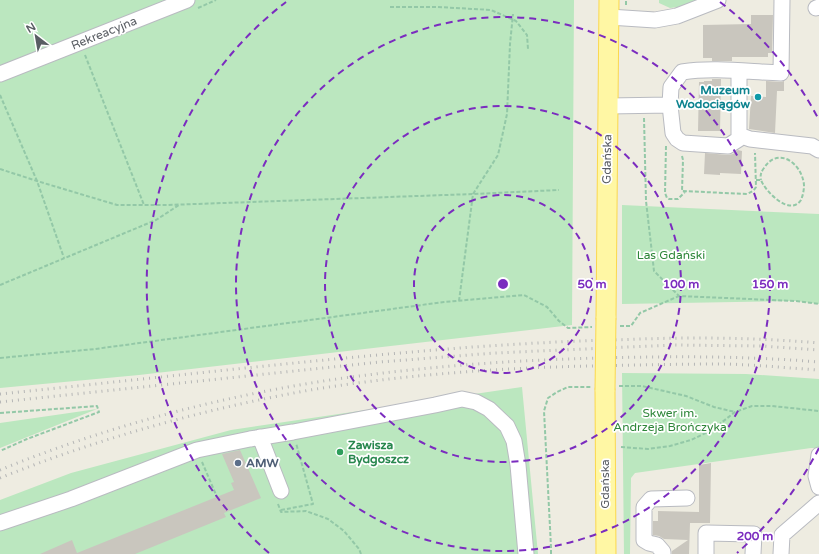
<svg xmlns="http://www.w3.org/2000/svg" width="819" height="554" font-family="'Varela Round',sans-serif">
  <rect width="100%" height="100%" fill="#eeece1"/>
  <path fill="#bbe7bf" d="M0,0h574l-2,325 -433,50 -139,13z
    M659,0h47l-13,5 -23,3 -11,-5z
    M622,205l197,9v90l-23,-3 -174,3z
    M622,373l124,1 73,5v69h-8l-176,25 -4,5 -1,76h-6z
    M522,387l16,167h-538v-54l71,-27 160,-43z
    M97,409l-97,39v-25z"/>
  <path fill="#c9c6be" d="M751,15h22l-1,38h-4v4h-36v4h-20v-3h-9v-33l48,-1z
    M712,79h9l-1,52h-22l1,-49h5v-1h8z
    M766,81l15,1 3,-1v10h-7l-2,42 -26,-4 2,-33 15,1z
    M738,150l4,1 -1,23 -21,-1v2l-16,-1 1,-21 23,2 5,-1z
    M240,450l21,48 -37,15 2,4 -91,37h-95l32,-14 5,13 157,-63 -3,-7 3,-1 -12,-28z
    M711,463l-1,60h-20l-1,31h-17v-3l16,-11 -24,-1 -5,-3 -6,-1v-14h5v-10l41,1v-47z"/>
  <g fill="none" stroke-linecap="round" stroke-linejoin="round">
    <defs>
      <path id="minor" d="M816,8l3,-1
        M609,17l46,3 22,-4 41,-16
        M739,71v68l-11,7 -45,-3 -6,-4 -4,-6 -3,-28 1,-18 11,-15c32,-5 67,0 99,1l1,-73
        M0,74l187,-74
        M608,106l62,-1
        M739,135l11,4 62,7 7,4
        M260,437l21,54
        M819,455l-3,21 3,11
        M0,523l71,-24 126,-49 53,-11 43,-7 142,-27 27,-6 14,3 13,7 18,17 7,15 4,24 8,89
        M663,554v-2l-6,-7 -8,-2 -5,-3v-33l7,-8 36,-1
        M706,554v-21l48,1 -1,20
        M781,554l1,-19 37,-32"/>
      <path id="major" d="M606,318l3,-318
        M605,390l1,164"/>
    </defs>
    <use href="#minor" stroke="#b9bbc1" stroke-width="17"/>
    <use href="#major" stroke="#fbd84d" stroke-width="21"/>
    <path stroke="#93c8a7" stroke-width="2" stroke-dasharray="4 2" stroke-linecap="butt" d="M626,5v-5
      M390,7h48l53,3 25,11 11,14 1,14
      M198,8l18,-8
      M85,55l59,150
      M0,95l37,86 27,77
      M644,118l2,83 8,70 25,25 117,5 23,3
      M666,146l-1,47 2,5 2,1h9l7,-7
      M682,156l1,4 -1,31 65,3c4,-2 7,-3 9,-7l-1,-34
      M0,169l37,12 80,24h51l305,-11 86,-4
      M756,180h5c4,11 29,37 40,20 2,-5 3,-10 3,-15 -2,-22 -26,-39 -40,-17 -3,4 -4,7 -3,12
      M0,285l156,-65 23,-15
      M459,301l14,-107 25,-39 9,-41 3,-70 3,-30
      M620,326h11l9,-13 39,-17
      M0,358l95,-9 349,-47 80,-7 23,12 12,14 9,7 24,-1
      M619,386h23l44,10 28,11 21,5
      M0,413l97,-7 2,6 -72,27 -27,12
      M621,447l27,2 22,-3 21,-6 21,-10 23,-18 17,-6h20l47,5
      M202,462l15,35
      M278,504l3,8 25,-1 22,8 16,12 15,18 2,5
      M281,510l32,-6 -17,-61
      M551,554v-7l-7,-136 4,-13 9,-6 11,-5h23"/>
    <use href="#minor" stroke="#fff" stroke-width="15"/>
    <use href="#major" stroke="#fff7a4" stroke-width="19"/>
    <path stroke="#b5b6b6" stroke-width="3" stroke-dasharray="1 5" stroke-linecap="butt" d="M0,394c157,-16 315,-35 473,-47 46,-3 93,-6 140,-7 69,-3 137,-3 206,3
      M0,402l380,-40 115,-9 178,-8 88,1 58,4
      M0,470c105,-43 218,-73 330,-90 90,-13 181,-20 271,-22 73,-2 146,-2 218,4
      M0,478c100,-40 204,-69 310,-88 92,-15 186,-22 279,-24 46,-1 92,-2 138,-2 31,1 61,4 92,6"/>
    <defs>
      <path id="major-bridge" d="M605,390l1,-72"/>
    </defs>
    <use href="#major-bridge" stroke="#fbd84d" stroke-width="21" stroke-linecap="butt"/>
    <use href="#major-bridge" stroke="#fff7a4" stroke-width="19"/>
  </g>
  <g fill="none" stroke="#7b2cbf" stroke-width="2" stroke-dasharray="7 5">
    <circle cx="503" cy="284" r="89"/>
    <circle cx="503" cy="284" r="178"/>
    <circle cx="503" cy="284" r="267"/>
    <path d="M819 448A356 356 0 0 1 737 553M269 553A356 356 0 0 1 286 2M720 2A356 356 0 0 1 819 120"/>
  </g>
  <circle fill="#0f9aa8" stroke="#fff" stroke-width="1.5" cx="758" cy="97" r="4"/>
  <circle fill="#2e9e5b" stroke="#fff" stroke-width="1.5" cx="340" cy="452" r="4"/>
  <circle fill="#5c6f8a" stroke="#fff" stroke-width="1.5" cx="238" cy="463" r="4"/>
  <g text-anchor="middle" stroke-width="3.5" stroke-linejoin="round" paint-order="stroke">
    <g font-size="12" fill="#595d63" stroke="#fff">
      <text transform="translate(104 33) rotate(-22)" y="4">Rekreacyjna</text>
      <text transform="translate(607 159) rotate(-89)" y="4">Gdańska</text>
      <text transform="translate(605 484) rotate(-90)" y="4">Gdańska</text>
    </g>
    <g font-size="12" font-weight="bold" fill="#0d838f" stroke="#fff" text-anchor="end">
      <text x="750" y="94">Muzeum<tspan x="750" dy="14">Wodociągów</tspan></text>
    </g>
    <g font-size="12" fill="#2e8639" stroke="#fff">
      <text x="671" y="259">Las Gdański</text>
      <text x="670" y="417">Skwer im.<tspan x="670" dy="14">Andrzeja Brończyka</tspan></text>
    </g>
    <g font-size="12" font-weight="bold" fill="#27864d" stroke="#fff" text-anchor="start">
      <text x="348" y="449">Zawisza<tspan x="348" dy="14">Bydgoszcz</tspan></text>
    </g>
    <g font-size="12" font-weight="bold" fill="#4e5e75" stroke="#fff" text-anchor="start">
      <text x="246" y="467">AMW</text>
    </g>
  </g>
  <circle cx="503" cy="284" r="6" fill="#7b2cbf" stroke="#fff" stroke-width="2"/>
  <g font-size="12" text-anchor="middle" font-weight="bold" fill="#7b2cbf" stroke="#fff" stroke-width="3.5" stroke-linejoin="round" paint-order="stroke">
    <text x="592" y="288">50 m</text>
    <text x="681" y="288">100 m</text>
    <text x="770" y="288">150 m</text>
    <text x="755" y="540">200 m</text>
  </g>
  <g transform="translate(36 36) rotate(329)" stroke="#ffffff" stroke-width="3" paint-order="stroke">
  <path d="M0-3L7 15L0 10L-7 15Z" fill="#595d63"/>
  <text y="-6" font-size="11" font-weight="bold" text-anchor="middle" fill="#595d63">N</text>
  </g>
</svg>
